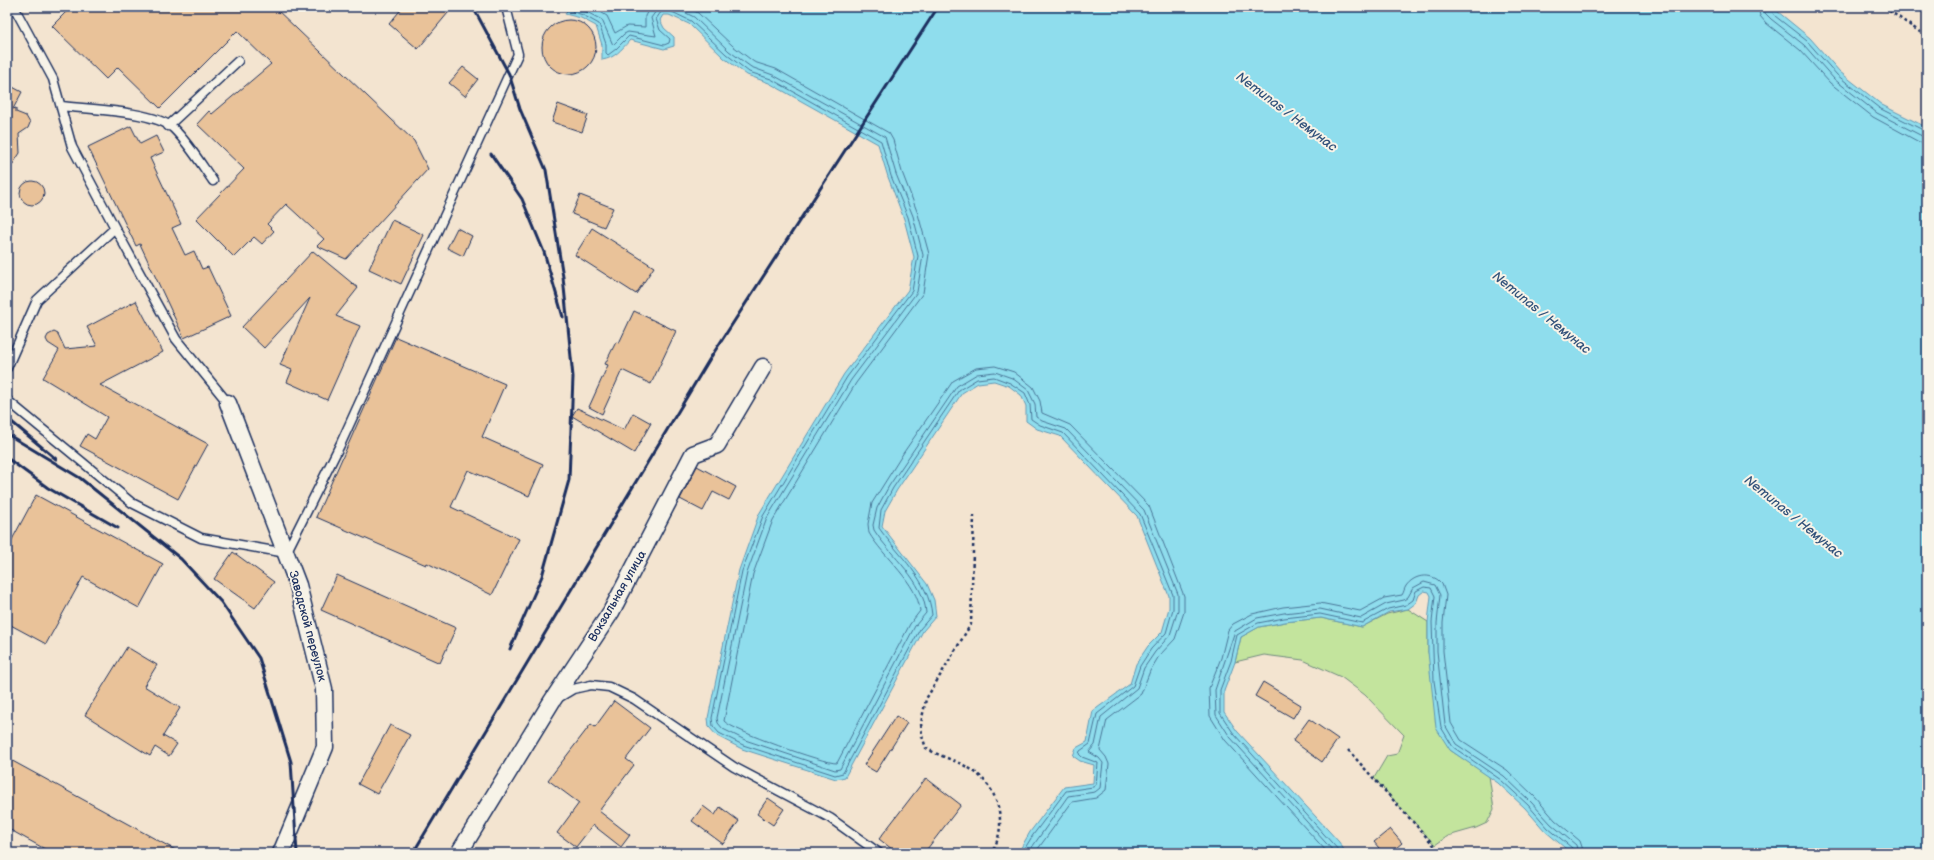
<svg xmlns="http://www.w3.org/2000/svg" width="1934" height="860" font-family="'Balsamiq Sans',sans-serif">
  <rect width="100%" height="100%" fill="#f3e4d0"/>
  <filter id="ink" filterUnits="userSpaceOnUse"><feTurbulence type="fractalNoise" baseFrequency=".025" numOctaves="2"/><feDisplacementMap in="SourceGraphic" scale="8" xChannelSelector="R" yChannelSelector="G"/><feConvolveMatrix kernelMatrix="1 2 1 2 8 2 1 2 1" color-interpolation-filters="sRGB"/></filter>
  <g filter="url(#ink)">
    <path fill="#c3e49d" stroke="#6f8a7e" d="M1408,609l20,13v30l22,98 39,26 5,33 -7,14 -11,5 -28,8 -13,9 -61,-67 13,-22 10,-2 7,-19 -39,-40 -24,-18 -38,-17 -39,-5 -29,7 6,-25 18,-10 26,-5 36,-4 41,9 25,-13z"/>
    <path fill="#8fdded" stroke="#6197b4" d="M569,7h1203l38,31 30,34 42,33 42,21 3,4v723h-356l-26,-22 -20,-23 -27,-25 -48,-33 -14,-22 -8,-76v-30l3,-26 -2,-4 -5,-1 -5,4 -3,8 -8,6 -19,3 -27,15 -41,-9 -36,4 -26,5 -18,10 -6,25 -11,29v21l13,19 102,111 7,11h-328l12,-21 34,-45 29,-4 1,-18 -14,-4 -7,-5 3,-8 11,-6 6,-31 37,-27 6,-20 12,-18 14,-14 7,-24v-12l-32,-80 -77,-80 -23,-7 -11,-8v-15l-5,-11 -12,-9 -15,-5 -16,2 -16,10 -65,97 -12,21 -3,15 45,58 7,16 2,16 -13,15 -78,146 -9,2 -94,-30 -25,-13 -8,-9 -1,-9 31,-148 20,-56 85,-140 64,-84 6,-33 -10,-38 -16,-42 -10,-33 -109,-61 -22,-8 -23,-17 -35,-34 -20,-9h-6l-3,5 4,8 10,9v9l-10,3 -34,-9c-9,10 -15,18 -28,20v-15l-6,-19 -15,-8 -16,-4z"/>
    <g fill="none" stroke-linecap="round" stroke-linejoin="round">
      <path stroke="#497597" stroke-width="1" d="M572,7l1,5 10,3 16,9 7,20v9l2,2 8,-6 13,-13 35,9 5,-2 1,-4 -10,-9 -4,-11 5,-7 9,-1 21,10 35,33 23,18 22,7 110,62 10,35 17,41 10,39 -6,35 -65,86 -84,139 -21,55 -30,147 1,8 6,7 24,12 92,30 8,-2 77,-144 12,-14c-3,-35 -34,-60 -53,-87l2,-18 12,-22 66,-98 18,-11 17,-2 16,6 15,10 5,12 1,14 9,6 23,8 77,81 33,81v14l-7,24 -15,16 -11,17 -7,20 -36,28 -7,30 -10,7 -1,3 3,3 16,6 -2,22 -3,2 -27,4 -33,44 -11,18
        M577,7l25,13 11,25 11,-11 4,-2 28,4 -5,-18 8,-11
        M592,7l15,9 8,17 12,-7 18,1v-11l5,-9
        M674,7l20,10 35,34 22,16 22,8 112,62 11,37 17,42 10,39 -6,37 -66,88 -84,138 -20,55 -30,145 1,5 5,6 22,11 90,30 5,-1 75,-143 11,-13c-2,-33 -35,-56 -52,-83l-1,-5 4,-17 12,-22 68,-100 20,-12 18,-2 17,6 16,12 7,14 1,13 6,4 24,8 78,81 34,84v16l-8,25 -15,17 -11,16 -7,20 -36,29 -6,28 -6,7 10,6 4,5 -3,25 -5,4 -27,4 -40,57
        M688,7l10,6 35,33 21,16 22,7 113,64 4,7 9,32 16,42 11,40 -6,39 -67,90 -83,137 -20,54 -29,147c7,9 101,43 113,42l73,-139 10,-13c-2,-28 -37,-54 -51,-78l-1,-9 4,-21 32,-51 49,-71 23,-13 19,-2 19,6 19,15 7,14 2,12 28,12 79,81 35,90v16l-9,27 -16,17 -9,15 -9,23 -34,26 -7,30 6,7 3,7 -3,26 -10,8 -24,4 -37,51
        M1758,7l2,9 6,7 34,27 30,33 43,34 46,25 8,1
        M1764,7l1,6 6,6 33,26 30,34 43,34 45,23 5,1
        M1769,7l6,9 32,25 30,34 42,33 48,24
        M1328,853l-103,-113 -15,-24 -1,-28 12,-30 7,-28 5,-6 19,-10 31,-7 37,-4 40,8 24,-13 18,-3c2,-3 2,-6 4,-9 8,-11 22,-13 32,-6l4,4 4,11 -3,28v28l8,72 10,17 46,30 28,27 20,23 25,21 4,12
        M1335,853l-105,-116 -14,-22 -1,-25 20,-59 22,-13 27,-5 36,-4 41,9 25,-14 18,-4 4,-3 5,-9 11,-6 11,3 5,10 -3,28v28l8,74 11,19 48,32 27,26 20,22 25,21 2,8
        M1341,853l-107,-119 -14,-21v-23l11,-29 6,-26 21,-12 26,-5 36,-4 42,9 26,-14 18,-4 7,-5 3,-9 8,-4 7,1 4,8 -3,26 2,59 7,46 12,20 48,33 27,25 20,23 24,20 1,5"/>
    </g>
    <path fill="#e9c299" stroke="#1b2f5e" d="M71,7h203l140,134 14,28 -82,90 -29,-13 7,-7 -38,-35 -19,20 7,7 -12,13 -8,-7 -20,20 -38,-38 48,-50 -47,-45 12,-13 3,3 59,-50 -34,-33 -77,77 -42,-41 -12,12 -54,-53z
      M403,7h50l-35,42 -29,-25z
      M542 47a27 27 0 1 1 54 0a27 27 0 1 1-54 0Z
      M463,67l15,12 -13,17 -16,-13z
      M7,84l15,8 -9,17 3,-1v4l10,4 4,7 -2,5 -9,6 1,19 -13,20z
      M558,104l30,11 -6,17 -30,-10z
      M131,126l9,18 16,-8 8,16 -14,6 31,66 -9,4 13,27 9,-4 8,18 6,-2 23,49 -47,22 -44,-94 -4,2 -48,-99z
      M20 193a12 12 0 1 1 24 0a12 12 0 1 1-24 0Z
      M580,195l33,13 -9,19 -32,-13z
      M392,220l32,15 -23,49 -32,-15z
      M457,228l15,8 -9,20 -16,-8z
      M592,228l62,39 -18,27 -61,-39z
      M313,251l45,37 -22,28 24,10 -33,74 -40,-18 5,-12 -12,-5 30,-67 -46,50 -22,-21z
      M136,301l27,51 -63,33 108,59 -30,55 -98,-53 7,-12 8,5 12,-22 -64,-39 16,-28 -11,-7 -2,-4 2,-4 6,-3 4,2 7,15 32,-3 -10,-19z
      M634,311l42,20 -25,53 -29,-14 -20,44 -13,-7 19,-42 -3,-1 11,-22 3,1z
      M396,337l109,47 -23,53 61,27 -14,32 -61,-26 -17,37 68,32 -27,56 -65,-32 -1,2 -110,-48z
      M577,408l47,22 9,-17 18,10 -17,30 -62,-37z
      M697,466l39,21 -7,13 -16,-8 -10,19 -23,-12z
      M36,495l127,69 -24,44 -56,-31 -37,67 -39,-21v-74z
      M233,552l41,30 -19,26 -41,-29z
      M337,575l119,53 -16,35 -119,-53z
      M127,647l30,18 -13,21 36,22 -17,28 14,8 -8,12 -14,-9 -5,9 -65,-41z
      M1263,682l38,23 -8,13 -38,-22z
      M614,701l36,27 -24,31 8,6 -35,46 31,24 -9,12 -28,-22 -17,22 -19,-14 22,-30 -31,-23 43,-56 4,3z
      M896,716l11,7 -31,49 -12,-7z
      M1309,719l29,20 -16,23 -29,-21z
      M390,725l20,10 -33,59 -19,-10z
      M7,758l174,95h-129l-45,-25z
      M926,778l35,27 -37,48h-27l-18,-14z
      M768,798l16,11 -11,16 -16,-11z
      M703,806l12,9 5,-8 19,14 -16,23 -31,-23z
      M1390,829l12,14 -12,10h-7l-9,-11z"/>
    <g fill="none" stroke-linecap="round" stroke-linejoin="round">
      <defs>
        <path id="service" d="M14,7l39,72 19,68 43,81 61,111 52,64
          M61,106c26,3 95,5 113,23 15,15 27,35 39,52
          M168,126l70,-65
          M7,368l30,-68 78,-72
          M7,400l125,103 69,35 85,15 55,-110 177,-389 -12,-47
          M558,698l15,-9 18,-4 18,2 25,12 100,68 96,51 49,35"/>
        <path id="minor" d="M228,403l70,182 26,104 1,58 -44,106
          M459,853l93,-152 59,-89 82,-158 24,-9 46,-78"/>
      </defs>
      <use href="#service" stroke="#1b2f5e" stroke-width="11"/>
      <use href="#minor" stroke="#1b2f5e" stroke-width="19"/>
      <path stroke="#1b2f5e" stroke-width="2.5" stroke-dasharray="3 3" stroke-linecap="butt" d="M1884,7l43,30
        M974,515l-3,109 -45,75 -5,24 1,13 4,12c16,10 35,13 50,25 24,18 32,55 15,80
        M1348,750l93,103"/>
      <use href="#service" stroke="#f7f3e8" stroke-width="8"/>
      <use href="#minor" stroke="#f7f3e8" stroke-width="16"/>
      <path stroke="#1b2f5e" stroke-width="3" d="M473,7l36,67 11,35 26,61 17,107 10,100 -4,103 -27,96 -32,73
        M491,154l31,45 22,53 19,65
        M7,418l49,41
        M7,434l73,44 101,81 40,43 38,56 32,104 6,91
        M7,458l41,30 70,40
        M413,853l296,-493 229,-353"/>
    </g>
  </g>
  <g text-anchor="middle" stroke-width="4" stroke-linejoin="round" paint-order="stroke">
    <g font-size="12" fill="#1b2f5e" stroke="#f7f3e8">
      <text transform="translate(617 596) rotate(-60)" y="4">Вокзальная улица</text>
      <text transform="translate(308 626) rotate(75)" y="4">Заводской переулок</text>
    </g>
    <g font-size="13" font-style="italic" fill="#32527b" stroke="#f7f3e8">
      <text transform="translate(1287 111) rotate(37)" y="5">Nemunas / Немунас</text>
      <text transform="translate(1542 312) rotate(39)" y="5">Nemunas / Немунас</text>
      <text transform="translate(1794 516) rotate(39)" y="5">Nemunas / Немунас</text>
    </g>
  </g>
  <rect width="1934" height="860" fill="none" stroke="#f7f3e8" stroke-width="24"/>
  <rect x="12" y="12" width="1910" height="836" fill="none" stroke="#1b2f5e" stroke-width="1.5" filter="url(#ink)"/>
</svg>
